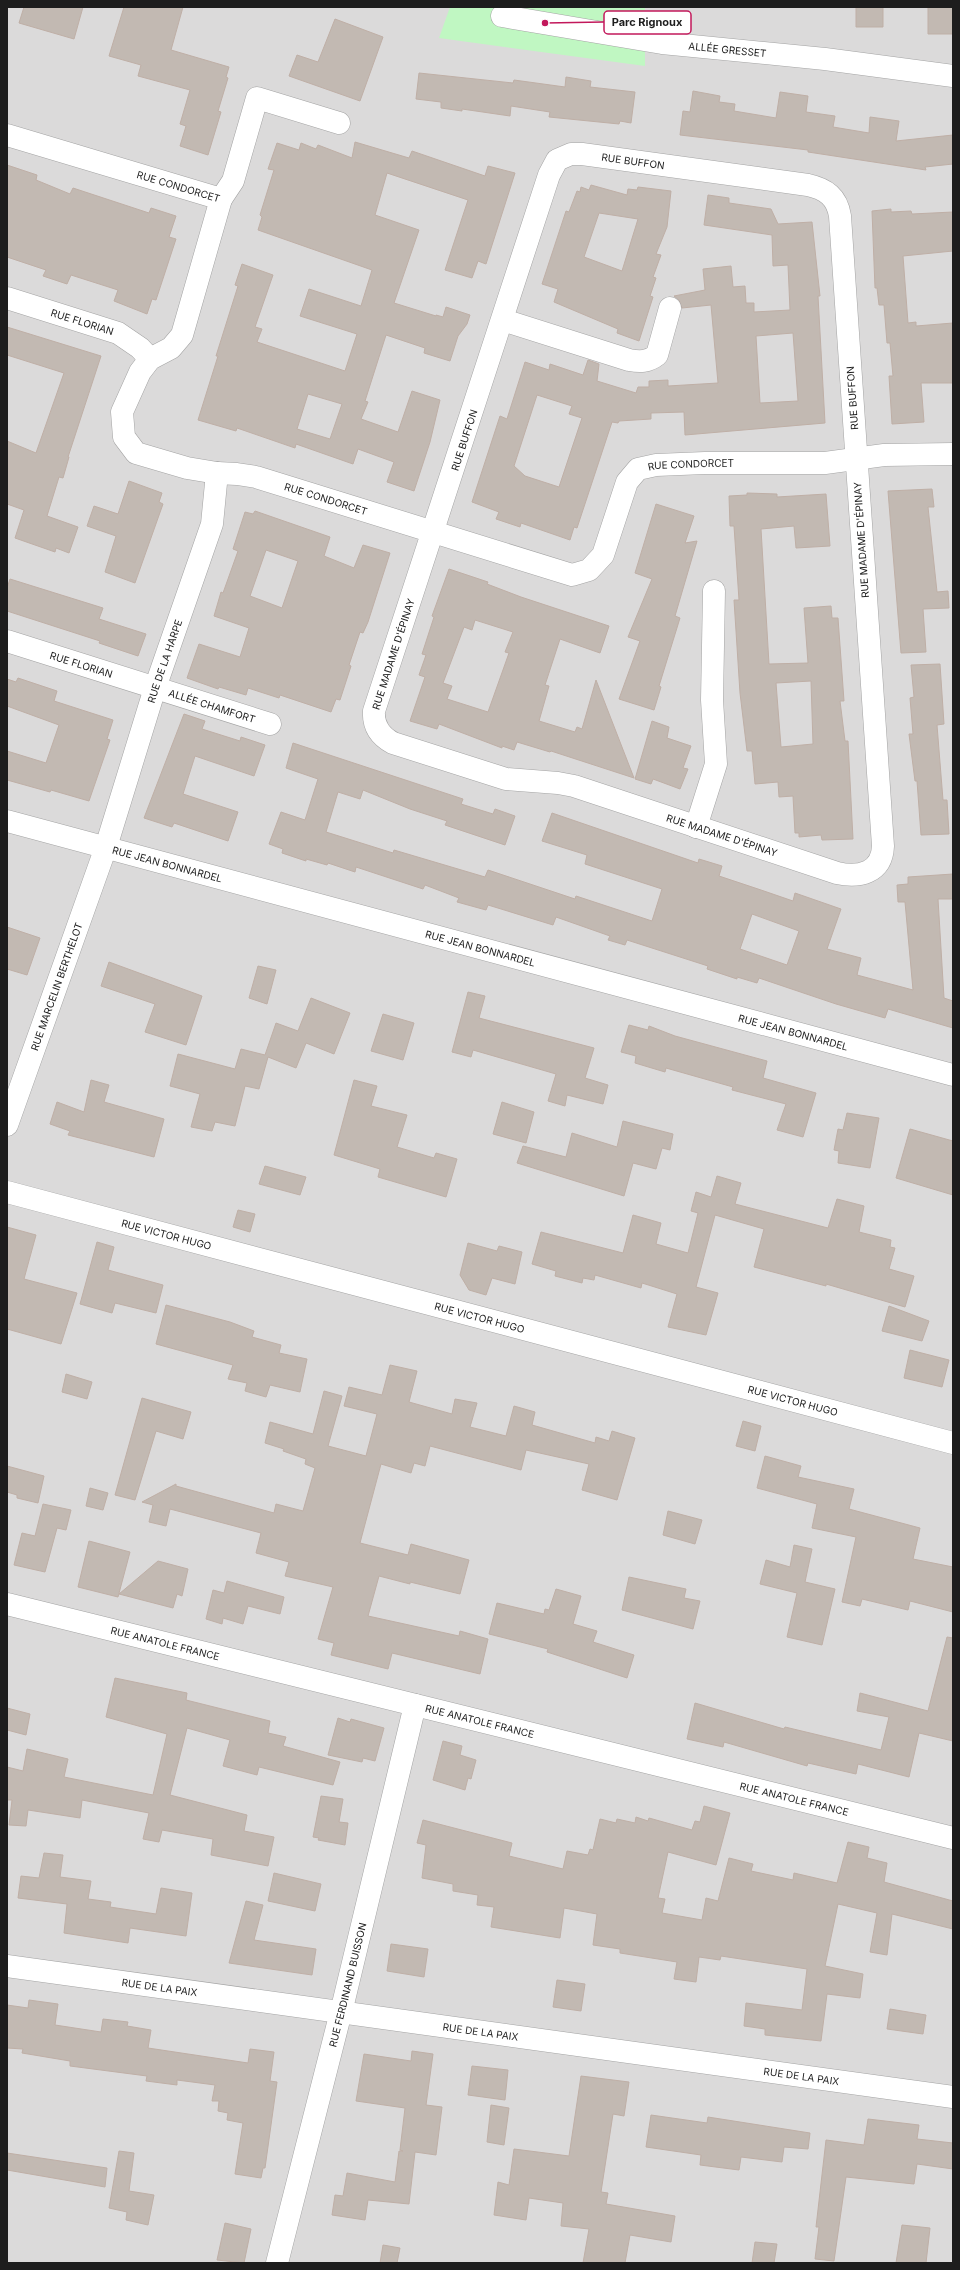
<svg xmlns="http://www.w3.org/2000/svg" width="960" height="2270" font-family="Inter,sans-serif">
  <rect width="100%" height="100%" fill="#eee9e3"/>
  <path fill="#dbdada" d="M7,7h946v2256h-946z"/>
  <path fill="#c0f7c2" d="M450,7l195,1v58l-206,-28z"/>
  <path fill="#c2b9b2" stroke="#bfafa6" fill-rule="evenodd" d="M24,7h59l-9,32 -55,-16z
    M124,7h59l-12,43 58,17 -3,10 2,1 -10,33 3,1 -13,43 -28,-9 6,-20 -6,-2 10,-34 -52,-14 3,-11 -32,-9z
    M856,7h27v20h-27z
    M928,7h25v27h-25z
    M335,19l48,18 -23,64 -71,-25 8,-21 21,7z
    M419,73l94,10 1,-3 51,7 1,-10 25,4 -1,6 45,5 -4,31 -11,-2 -1,3 -70,-7 1,-5 -39,-6 -1,10 -48,-7v2l-21,-3v-6l-25,-3z
    M693,91l27,5 -1,6 16,2 -1,7 42,7 4,-26 28,4 -2,16 29,4 -2,11 36,6 1,-16 29,4 -3,20 57,-6v29l-28,3 1,3 -118,-18v-2l-128,-15 3,-24 7,1z
    M355,142l54,16 3,-7 73,25 3,-10 27,7 -29,91 -8,-3 -6,17 -27,-8 23,-70 -81,-27 -12,42 44,15 -25,73 42,13v-1l7,2 3,-10 24,8 -3,9 -9,12 -8,25 -26,-8 1,-5 -39,-13 -21,66 3,1 -7,17 37,13 14,-41 28,9 -10,42 -16,49 -27,-9 7,-20 -36,-13 -5,15 -57,-20 -1,4 -58,-20 -1,3 -38,-11 20,-64h-2l22,-70 -3,-1 7,-21 31,11 -18,52 7,2 -5,13 88,29 12,-37 -57,-18 9,-27 52,17 11,-36 -114,-40 4,-13 -2,-2 14,-45 -6,-1 9,-26 22,7 2,-7 15,6 2,-4 34,13zM308,394l34,10 -12,35 -33,-10z
    M7,165l30,10 -1,5 34,14 3,-6 76,25 2,-5 25,8 -7,21 7,2 -20,61 -4,-1 -5,15 -33,-13 4,-11 -47,-15 -4,9 -24,-8 3,-6 -39,-13z
    M591,185l36,10 1,-6 9,1 1,-3 33,4 -4,36 -11,27 5,1 -8,22 3,1 -6,18 3,1 -14,44 -22,-8 1,-4 -64,-27 4,-13 -16,-5 24,-73 3,1 8,-21 3,1 1,-5 8,3zM599,213l39,6 -16,52 -38,-14z
    M708,195l21,3v5l42,6 7,15 34,-2 8,74h-2l7,127 -140,12 -1,-23 -33,1v6l-32,2 -1,2 -6,-1 -35,106 -3,-1 -4,13 -49,-17 -1,4 -24,-8 3,-7 -27,-10 28,-86 7,3 18,-57 24,8 1,-6 33,11 5,-15 11,4 -2,17 39,12 2,-6h11v-6l19,-1v6l50,-3 -7,-78 -29,3 -3,-8 -5,-4 31,-6 -2,-21 28,-3 2,21 12,-1 1,17h8v9l36,-2 -2,-45 -15,1 -1,-31 -68,-10zM793,333l5,68 -38,2 -4,-67zM537,395l35,11 -3,8 13,4 -23,69 -34,-11 -11,-10z
    M891,209v3l20,-1 1,3 41,-2v39l-50,5 5,67 8,-1v4l37,-3v60h-32l3,39 -32,2 -3,-48h4l-3,-33h-3l-3,-38h-5l-2,-17h-2l-3,-77z
    M7,327l94,29 -33,101h1l-6,21 -4,-1 -12,39 31,11 -9,26 -13,-5 -1,4 -40,-14 9,-28 -17,-6v-63l29,12 28,-80 -57,-18z
    M129,481l33,12 -3,9 4,2 -28,79 -30,-11 11,-36 -29,-10 7,-20 24,8z
    M932,489l2,18h-6l9,85 11,-1 1,17 -26,1 3,43 -25,1 -13,-162z
    M747,493l30,1v3l49,-3 4,52 -34,2 -2,-22 -33,3 8,135 39,-1 -4,-55 27,-2 1,12h6l6,83h-4l5,40h3l5,98 -31,1 -1,-5 -22,2v-4h-4l-2,-37 -14,1 -1,-15 -23,2 -3,-33h-5l-7,-58 -6,-93h5l-5,-74h-4l-1,-30 18,-1zM811,681l2,63 -32,3 -5,-64z
    M656,504l38,12 -9,27 12,-2 -22,75 5,2 -21,68 2,1 -7,23 -35,-11 21,-58 -12,-4 24,-58 -17,-6z
    M255,511l75,26 -6,19 30,12 9,-23 27,8 -22,69 -5,11 -3,-1 -11,33 2,1 -11,34 -4,-1 -5,13 -51,-17 -1,3 -31,-10 -2,7 -27,-8 -1,2 -31,-11 12,-34 41,13 9,-29 -35,-12 7,-24 2,1 15,-42 -5,-2 12,-37 8,2zM266,550l32,11 -16,47 -32,-12z
    M449,569l39,13 -1,2 34,13 88,29 -9,27 -40,-14 -15,46 4,1 -10,35 36,11 2,-5 5,2 14,-49 38,98 -83,-27 -1,1 -33,-10 -3,8 -12,-4v2l-63,-24 -2,5 -27,-8 15,-44 -6,-2 7,-20 -4,-1 12,-37 -2,-1zM475,620l38,12 -8,20 4,1 -21,59 -41,-13 5,-13 -9,-3 21,-56 8,3z
    M10,579l93,29 -4,11 47,15 -8,22 -39,-13 1,-2 -93,-30v-23z
    M940,664l4,60 -7,1 6,75h4l2,34 -28,1 -4,-54h-2l-6,-47h4l-3,-36 4,-1 -3,-32z
    M18,678l39,13 -3,10 59,19 -6,19 3,1 -21,61 -38,-11 -1,2 -43,-12v-29l39,12 13,-38 -52,-19v-27l9,3z
    M184,714l21,7 -3,8 38,12 1,-4 24,8 -11,31 -59,-20 -12,38 55,18 -10,29 -54,-18 -2,4 -28,-9z
    M652,721l17,6 -2,11 24,8 -8,22 5,1 -8,20 -27,-10 -2,5 -16,-5z
    M293,743l170,56 -2,5 32,10 2,-5 20,7 -10,29 -60,-20 2,-4 -37,-12 -47,-19 -3,9 -22,-7 -12,40 67,21 1,-3 91,27 3,-7 87,29 1,-3 76,25 10,-32 -77,-25 2,-9 -45,-14 10,-28 146,50 1,-4 23,7 -3,10 42,14 32,11 2,-8 46,16 -14,40 34,9 -4,17 56,15 -8,-88h-7l-1,-17 11,-1v-7l45,-3v25h-15l6,99 9,3v27l-65,-19 -3,9 -49,-14 -77,-26 -2,5 -20,-6v2l-30,-10 1,-3 -81,-26 -2,5 -17,-5 2,-4 -54,-19 -3,8 -65,-20 -2,5 -29,-8 2,-4 -34,-13 -2,4 -67,-22 -1,5 -27,-9 -1,2 -21,-6v2l-24,-8 1,-4 -14,-5 12,-32 24,8 13,-41 -32,-11zM752,914l47,17 -12,34 -47,-16z
    M7,927l33,11 -13,37 -20,-6z
    M109,962l93,34 -16,49 -41,-13 10,-28 -54,-18z
    M258,966l18,4 -9,34 -18,-6z
    M468,992l17,4 -6,22 115,30 -9,30 23,7 -5,19 -36,-9 -2,11 -17,-5 8,-27 -83,-24 -2,7 -19,-5z
    M311,998l39,15 -16,41 -28,-11 -10,25 -28,-11 -9,32 -14,-3 -10,40 -20,-4 -3,9 -21,-4 9,-33 -30,-8 8,-32 57,15 6,-20 24,6 11,-32 22,8z
    M383,1014l31,9 -11,37 -32,-9z
    M629,1025l19,5 1,-4 26,10 92,25 -4,17 53,15 -13,44 -26,-7 9,-26 -54,-14 1,-3 -67,-19 -1,4 -30,-9 1,-7 -15,-4z
    M91,1080l18,5 -5,17 60,17 -10,38 -86,-22 2,-4 -20,-7 7,-22 27,10z
    M354,1080l23,6 -6,20 36,9 -10,32 37,11 2,-5 21,6 -11,38 -68,-20 2,-8 -46,-14z
    M502,1102l32,10 -8,31 -33,-9z
    M847,1113l32,5 -9,50 -32,-5 1,-12 -5,-1 4,-21 5,1z
    M623,1121l50,13 -3,16 -8,-2 -6,21 -23,-6 -9,33 -107,-33 6,-17 43,11 6,-24 45,14z
    M910,1129l43,12v54l-57,-17z
    M265,1166l41,11 -6,18 -41,-11z
    M717,1176l24,7 -6,21 93,24 9,-29 27,7 -5,26 32,8 -1,7 5,1 -6,21 25,7 -9,31 -79,-23v2l-72,-19 10,-38 -49,-14 -19,72 22,6 -12,42 -38,-8 9,-33 -35,-11 -1,5 -46,-13 -1,5 -11,-2 -1,5 -27,-7 1,-5 -24,-7 9,-32 82,21 10,-38 28,8 -5,21 32,9 10,-40 -7,-2 5,-19 15,5z
    M238,1210l17,4 -5,18 -17,-5z
    M7,1227l29,8 -12,44 53,14 -16,51 -54,-15z
    M97,1242l17,5 -6,23 55,15 -7,28 -41,-10 -3,10 -32,-9z
    M468,1243l29,8 2,-5 23,6 -7,32 -23,-6 -6,17 -17,-5 -9,-15z
    M166,1305l64,17 24,9 -2,6 29,8 -2,8 28,6 -7,33 -30,-7 -4,12 -21,-6 2,-8 -19,-4 5,-14 -77,-21z
    M889,1306l40,15 -7,20 -40,-10z
    M910,1350l39,10 -7,27 -38,-9z
    M390,1365l27,6 -8,31 43,12 3,-15 22,4 -7,24 36,9 8,-30 21,6 -3,13 63,18 1,-6 13,4 3,-10 23,7 -18,62 -35,-10 7,-26 -63,-14 -5,20 -91,-24 -5,20 -11,-3 -3,10 -30,-9 -21,79 48,12 3,-11 58,16 -9,34 -50,-12v2l-31,-8 -11,40 91,20 1,-5 28,8 -8,35 -88,-21 -4,16 -57,-14 3,-12 -16,-4 15,-52 -48,-11 4,-14 -33,-9 5,-20 -91,-24 -4,17 -17,-4 4,-17 -11,-3 34,-18v2l98,27 2,-9 27,7 12,-43 -10,-4 1,-5 -23,-8 1,-2 -19,-6 5,-21 43,12 11,-43 18,5 -14,50 38,10 11,-42 -33,-8 5,-19 33,8z
    M66,1374l26,8 -5,17 -25,-7z
    M142,1398l49,14 -8,27 -27,-8 -21,69 -20,-5z
    M743,1421l18,5 -6,25 -19,-5z
    M765,1456l36,10 -3,11 56,12 -5,20 71,19 -7,31 40,8v45l-43,-11 -2,9 -46,-11 -2,7 -18,-4 14,-65 -44,-9 5,-24 -60,-16z
    M7,1466l37,10 -6,27 -21,-5v-3l-10,-3z
    M90,1488l18,5 -5,17 -17,-4z
    M43,1504l28,6 -5,20 -9,-2 -12,44 -31,-7 8,-32 13,3z
    M668,1511l34,9 -7,24 -32,-9z
    M89,1541l41,11 -12,45 -40,-10z
    M794,1545l18,4 -7,33 30,7 -13,56 -35,-8 10,-44 -37,-9 6,-24 24,7z
    M158,1561l30,8 -6,27 -5,-2 -4,14 -54,-14z
    M629,1577l57,12 -2,9 16,3 -7,28 -71,-19z
    M227,1581l57,16 -4,17 -32,-8 -5,18 -20,-6 -1,6 -16,-5 7,-29 11,3z
    M556,1589l25,7 -8,28 24,7 -4,11 41,13 -7,23 -80,-26 1,-3 -59,-15 8,-31 47,11 1,-5 4,1z
    M947,1637l6,1v103l-34,-8 -10,44 -51,-13 -2,10 -48,-11 -1,3 -83,-24 -1,5 -36,-8 8,-36 89,26 1,-2 96,23 8,-33 -32,-6 3,-18 68,18z
    M115,1678l72,15 -1,7 84,21 -2,12 18,4 -3,9 57,16 -7,23 -74,-18 -2,8 -34,-9 7,-26 -43,-12 -17,67 77,20 -3,16 30,6 -6,29 -57,-11 2,-16 -51,-9 -3,12 -16,-3 6,-26 -67,-13 -2,18 -52,-8 -2,16 -17,-1 3,-25h-5v-33l16,4 4,-22 41,10 -4,18 89,18 14,-61 -61,-17z
    M7,1708l23,6 -4,21 -19,-5z
    M338,1718l12,4 1,-3 33,9 -9,33 -12,-3 -1,4 -34,-7z
    M443,1741l19,5 -2,9 16,5 -5,19 -3,-1 -3,12 -32,-10z
    M321,1796l22,3 -4,23 9,1 -3,22 -27,-5 1,-2 -6,-1z
    M704,1806l26,7 -14,52 -48,-13 -10,46 7,1 -3,14 40,7 4,-22 12,3 11,-43 24,6 -2,7 42,9 1,-7 43,10 11,-41 21,5 -2,11 20,5 -3,19 69,19v28l-61,-15 -5,41 -17,-3 7,-39 -39,-9 -13,62 38,8 -3,24 -33,-4 -6,47 -56,-6v-6l-21,-3 2,-23 56,7 5,-41 -86,-13 -1,4 -21,-3 -3,25 -22,-3 3,-17 -57,-9v-4l-27,-4 4,-31 -33,-6 -4,30 -69,-11 3,-20 -17,-2 1,-10 -25,-4v-7l-31,-6 4,-33 -9,-2 6,-23 89,23 -3,13 54,13 4,-18 21,4 2,-6 3,1 7,-31 16,4 1,-4 18,4 1,-6 12,4 1,-3 43,12 3,-9 5,1z
    M44,1853l19,2 -3,22 31,4 -3,18 23,3 -1,5 46,7 5,-26 31,5 -6,43 -56,-8 -2,15 -64,-10 3,-29 -49,-6 3,-22 18,2z
    M274,1873l47,11 -6,27 -47,-10z
    M246,1901l17,4 -9,35 62,9 -4,26 -83,-12z
    M391,1944l37,5 -4,28 -37,-6z
    M557,1980l28,4 -4,27 -28,-4z
    M29,2000l29,4 -3,21 46,7 2,-13 25,3 -1,4 24,4 -3,18 100,15 2,-14 24,3 -4,29 7,1 -12,86h-2l-2,10 -26,-4 8,-51 -16,-3 1,-7 -10,-2 1,-10h-7l3,-16 -38,-5v5l-31,-4 1,-5 -77,-10v-5l-48,-8 1,-4 -16,-1v-43l21,3z
    M890,2009l36,6 -3,19 -36,-5z
    M412,2051l21,3 -7,51 16,2 -6,48 -21,-3 -6,52 -41,-4 -3,20 -33,-5 3,-20 8,1 4,-23 48,9 4,-31h4l-3,-1 5,-42 -49,-7 8,-47 47,7z
    M472,2066l36,4 -3,30 -37,-5z
    M581,2076l48,6 -5,34 -11,-2 -12,78 7,1 -2,11 69,12 -4,26 -41,-7 -5,28h-42l6,-34 -28,-3 2,-23 -34,-5 -3,22 -32,-5 4,-33 11,3 5,-36 55,7z
    M491,2105l18,3 -5,37 -17,-3z
    M651,2115l56,8 1,-6 102,16 -2,16 -24,-2 -2,15 -41,-5 -2,13 -39,-5 1,-10 -55,-8z
    M868,2119l51,6 -2,14 36,4v26l-36,-5 -3,20 -68,-7 -12,84 -19,-2 4,-32h-3l10,-87 38,5z
    M119,2151l15,2 -5,38 25,4 -6,30 -22,-5 1,-8 -18,-4z
    M7,2153l100,15 -2,19 -98,-17z
    M225,2223l26,6 -7,34 -27,-3z
    M902,2225l28,3 -4,35h-30z
    M755,2242l22,2 -3,19h-22z
    M383,2245l17,3 -3,15h-17z"/>
  <g fill="none" stroke-linecap="round" stroke-linejoin="round">
    <defs>
      <g id="street">
        <path id="s1" d="M502,16l160,27 163,16 128,17"/>
        <path id="s2" d="M7,135l214,64 -39,136 -11,13 -21,11 -10,13 -18,40 2,25 12,16 51,15 30,5 20,1 19,3 316,98 17,-5 14,-15 24,-73 11,-13 18,-4 49,-2h120l59,-8 69,-1"/>
        <path d="M571,154h11l226,31c18,4 29,12 32,31l43,630c-1,27 -24,32 -46,27l-263,-87 -16,-3 -52,-4 -113,-36c-13,-7 -20,-17 -19,-32l175,-536 8,-15z"/>
        <path d="M221,199l12,-18 24,-83 82,25"/>
        <path id="s3" d="M7,298l111,35 22,15 10,11"/>
        <path d="M503,320l126,40c11,2 19,2 28,-5l13,-47"/>
        <path id="s4" d="M7,641l263,83"/>
        <path id="s5" d="M7,821l946,254"/>
        <path d="M696,827l20,-63 -4,-64 2,-109"/>
        <path id="s6" d="M7,1125l99,-278 49,-159 57,-164 5,-51"/>
        <path id="s7" d="M7,1192l946,251"/>
        <path id="s8" d="M7,1604l946,234"/>
        <path id="s9" d="M7,1966l946,131"/>
        <path id="s10" d="M277,2263l67,-263 71,-295"/>
      </g>
    </defs>
    <use href="#street" stroke="#a4a4a4" stroke-width="23"/>
    <use href="#street" stroke="#fff" stroke-width="22"/>
  </g>
  <g text-anchor="middle" stroke-width="4" stroke-linejoin="round" paint-order="stroke">
    <g font-size="10" fill="#1d1d1d" stroke="#fff">
      <text dy="4" stroke="none"><textPath href="#s1" startOffset="228">ALLÉE GRESSET</textPath></text>
      <text transform="translate(633 161) rotate(8)" y="4">RUE BUFFON</text>
      <text dy="4" stroke="none"><textPath href="#s2" startOffset="179">RUE CONDORCET</textPath></text>
      <text dy="4" stroke="none"><textPath href="#s3" startOffset="79">RUE FLORIAN</textPath></text>
      <text transform="translate(852 398) rotate(-94)" y="4">RUE BUFFON</text>
      <text transform="translate(464 440) rotate(-72)" y="4">RUE BUFFON</text>
      <text dy="4" stroke="none"><textPath href="#s2" startOffset="1150">RUE CONDORCET</textPath></text>
      <text dy="4" stroke="none"><textPath href="#s2" startOffset="707">RUE CONDORCET</textPath></text>
      <text transform="translate(861 540) rotate(-94)" y="4">RUE MADAME D'ÉPINAY</text>
      <text transform="translate(393 654) rotate(-72)" y="4">RUE MADAME D'ÉPINAY</text>
      <text dy="4" stroke="none"><textPath href="#s6" startOffset="490">RUE DE LA HARPE</textPath></text>
      <text dy="4" stroke="none"><textPath href="#s4" startOffset="78">RUE FLORIAN</textPath></text>
      <text dy="4" stroke="none"><textPath href="#s4" startOffset="215">ALLÉE CHAMFORT</textPath></text>
      <text transform="translate(722 835) rotate(18)" y="4">RUE MADAME D'ÉPINAY</text>
      <text dy="4" stroke="none"><textPath href="#s5" startOffset="166">RUE JEAN BONNARDEL</textPath></text>
      <text dy="4" stroke="none"><textPath href="#s5" startOffset="490">RUE JEAN BONNARDEL</textPath></text>
      <text dy="4" stroke="none"><textPath href="#s6" startOffset="147">RUE MARCELIN BERTHELOT</textPath></text>
      <text dy="4" stroke="none"><textPath href="#s5" startOffset="814">RUE JEAN BONNARDEL</textPath></text>
      <text dy="4" stroke="none"><textPath href="#s7" startOffset="165">RUE VICTOR HUGO</textPath></text>
      <text dy="4" stroke="none"><textPath href="#s7" startOffset="489">RUE VICTOR HUGO</textPath></text>
      <text dy="4" stroke="none"><textPath href="#s7" startOffset="813">RUE VICTOR HUGO</textPath></text>
      <text dy="4" stroke="none"><textPath href="#s8" startOffset="163">RUE ANATOLE FRANCE</textPath></text>
      <text dy="4" stroke="none"><textPath href="#s8" startOffset="487">RUE ANATOLE FRANCE</textPath></text>
      <text dy="4" stroke="none"><textPath href="#s8" startOffset="811">RUE ANATOLE FRANCE</textPath></text>
      <text dy="4" stroke="none"><textPath href="#s10" startOffset="287">RUE FERDINAND BUISSON</textPath></text>
      <text dy="4" stroke="none"><textPath href="#s9" startOffset="154">RUE DE LA PAIX</textPath></text>
      <text dy="4" stroke="none"><textPath href="#s9" startOffset="478">RUE DE LA PAIX</textPath></text>
      <text dy="4" stroke="none"><textPath href="#s9" startOffset="802">RUE DE LA PAIX</textPath></text>
    </g>
  </g>
  <path fill="none" stroke="#c2185b" stroke-width="1.5" d="M545 23L604 22"/>
  <circle fill="#c2185b" stroke="#fff" stroke-width="1.5" cx="545" cy="23" r="4"/>
  <rect fill="#fff" stroke="#c2185b" stroke-width="1.5" x="604" y="11" width="87" height="23" rx="4"/>
  <g font-size="11" text-anchor="middle" font-weight="bold" fill="#1d1d1d">
    <text x="647" y="26">Parc Rignoux</text>
  </g>
  <rect width="960" height="2270" fill="none" stroke="#1d1d1d" stroke-width="16"/>
</svg>
